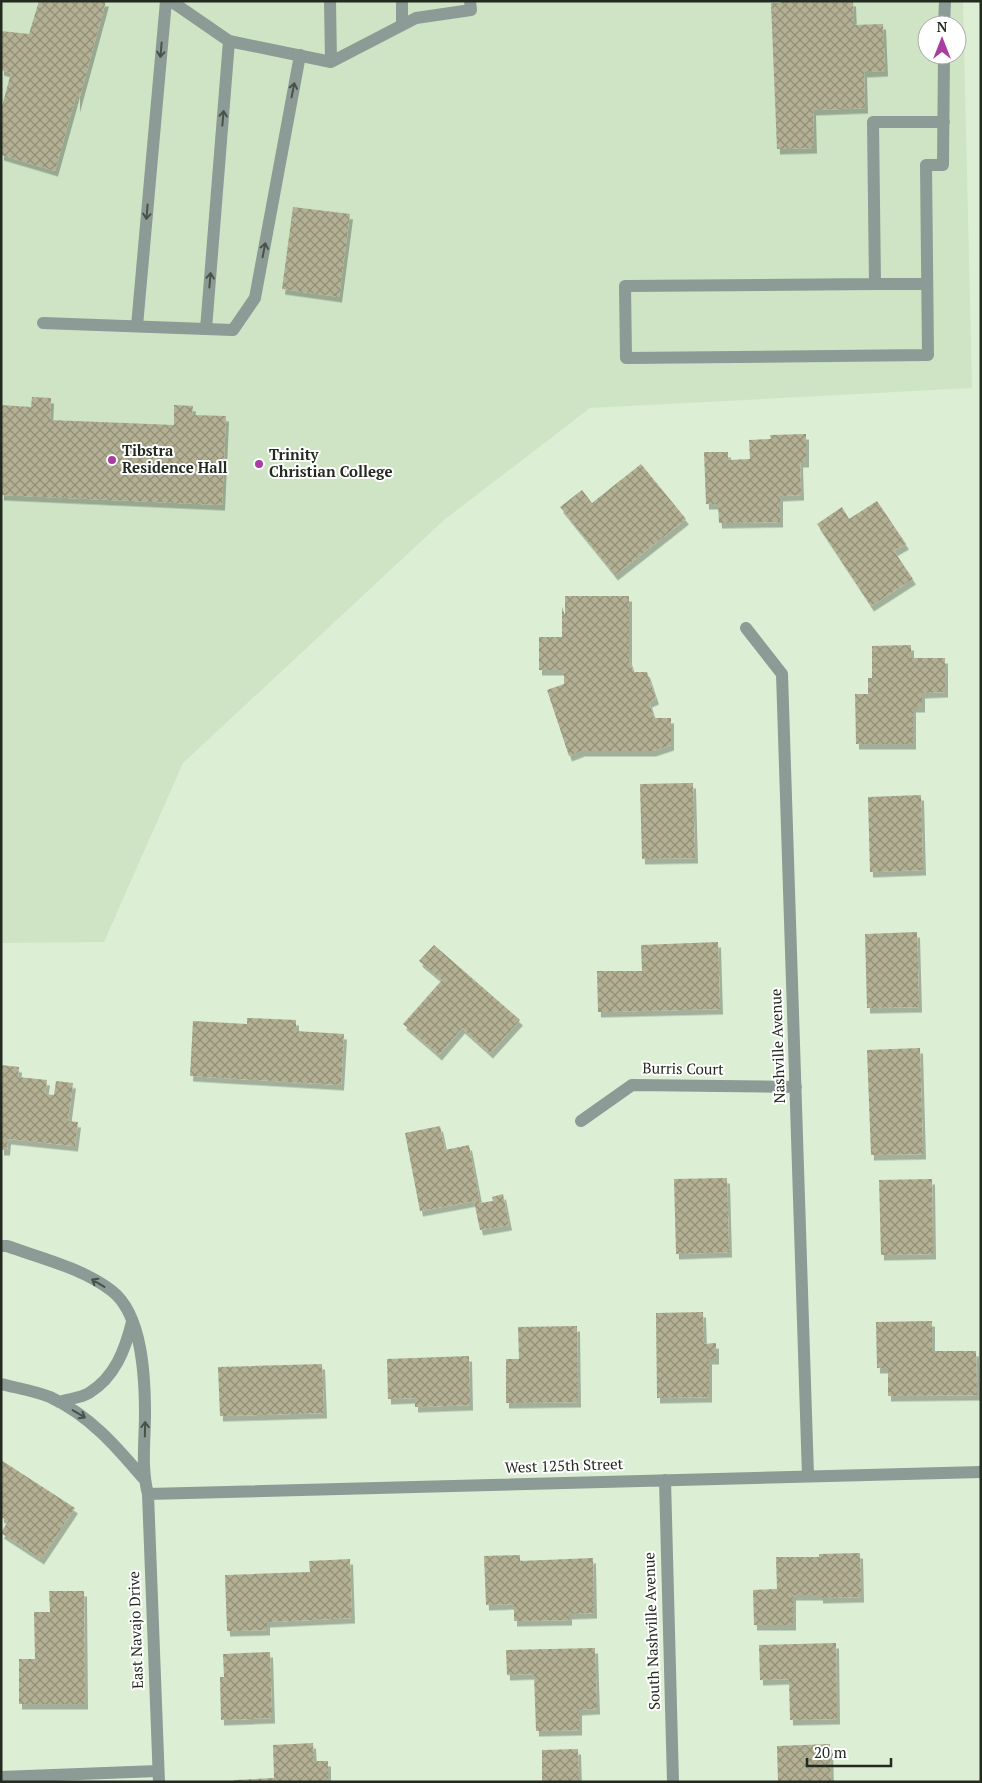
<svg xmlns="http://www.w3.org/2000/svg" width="982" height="1783" font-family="'PT Serif',serif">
  <defs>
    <pattern id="building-cross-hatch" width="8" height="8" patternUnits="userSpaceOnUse" patternTransform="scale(1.25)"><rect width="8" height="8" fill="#b3b093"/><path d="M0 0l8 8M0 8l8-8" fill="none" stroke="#918f78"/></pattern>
    <filter id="shadow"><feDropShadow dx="3" dy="5.5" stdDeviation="0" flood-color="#0004"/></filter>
  </defs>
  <rect width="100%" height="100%" fill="#dcefd4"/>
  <path fill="#cee4c4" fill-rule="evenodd" d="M1,1h962l9,387 -382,20 -146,112 -261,243 -79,179 -103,1zM927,25h30v30h-30z"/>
  <path fill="url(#building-cross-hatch)" filter="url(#shadow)" d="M39,1h67l-29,106v-15l-22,79 -54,-16v-45l10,-37 -10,-3v-39l28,3z
    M781,1h72l1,24 29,-1 2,47 -21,1 1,36 -52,2 1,38 -37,1 -6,-146h10z
    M293,207l57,7 -11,83 -57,-8z
    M32,397l19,1 -1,22 124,5v-20l19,1 -1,9 34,1 -4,89 -221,-10v-90l30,2z
    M806,434v28h-6l1,33 -21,1v26l-61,1 -1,-19h-12l-2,-52h24v8l22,-1 -1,-19 22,-1 -1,-4z
    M641,464l45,55 -71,56 -55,-68 22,-17 10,13z
    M877,501l29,43 -12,7 19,28 -42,27 -54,-82 25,-17 7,12z
    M565,596h64v63l4,13h14l9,27 -7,3 5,16h17v27l-18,6h-71l-13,5 -22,-66 17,-6v-14h-25v-33h23v-30l3,8z
    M911,645v13h34v34l-23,1v14h-9v37h-57l-1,-50h13v-16h4v-32z
    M693,783l2,75 -53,1 -2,-75z
    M921,795l2,75 -53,2 -2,-75z
    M917,932l2,75 -52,1 -2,-74z
    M718,942l2,67 -122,3 -1,-41h45l-1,-26z
    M434,945l86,75 -30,33 -28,-25 -23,27 -36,-31 39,-44 -23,-19z
    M247,1018l49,2v11l48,3 -3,51 -151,-9 3,-55 54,3z
    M920,1048l3,106 -52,1 -4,-105z
    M1,1065l18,2 -1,10 29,3 -2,14 9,1 2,-14 17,2 -5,38 10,1 -3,24 -67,-7 -1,11h-6z
    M440,1126l5,24 24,-5 11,58 13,-2 -1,-4 11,-3 6,31 -29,5 -6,-29 -54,10 -15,-78z
    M727,1178l2,74 -53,2 -2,-75z
    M932,1179l1,75 -52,1 -2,-75z
    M703,1312l1,32 12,-1v16h-7v38l-52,1 -1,-85z
    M932,1321v30h44l1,44 -89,1v-28h-11l-1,-46z
    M577,1326l1,76 -72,1v-44h13l-1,-32z
    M469,1356l1,49 -55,2v-9l-27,1 -1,-40z
    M322,1364l2,49 -104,3 -2,-49z
    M1,1460l74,48 -34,51 -40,-26 7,-12 -7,-4z
    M860,1553l1,44 -41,1v-3h-27v30h-39l-1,-35 24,-1 -1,-32h43v-3z
    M520,1555v6l73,-3 1,55 -25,1v6l-55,1v-17l-28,1 -2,-49z
    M350,1559l2,59 -85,4v8l-40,1 -2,-56 85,-3 -1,-11z
    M49,1591h35l1,113h-66v-45h16l-1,-47h16z
    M836,1643l1,76 -47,1 -1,-41 -29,1 -1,-35z
    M595,1648l2,61 -18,1v20l-43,1 -2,-57 -27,1 -1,-25z
    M270,1652l2,66 -51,2 -1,-43h4l-1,-23z
    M313,1743l1,18h14v21h-94v-2l40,-2 -1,-33z
    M830,1744l1,38h-53l-1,-36z
    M578,1749l1,33h-37v-32z"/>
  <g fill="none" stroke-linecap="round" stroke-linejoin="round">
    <path stroke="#8c9b95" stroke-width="12" d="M171,1l58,40 102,21 85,-44 55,-8 -1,-9
      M330,1l1,61
      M402,1v24
      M944,25l1,-24
      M944,122h-71l2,162 -250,2 1,72 302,-3 -2,-190h17l1,-110
      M875,284h52
      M43,323l190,7 22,-32 45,-243
      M137,326l29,-325
      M206,329l23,-288
      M746,628l36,46 26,802
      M581,1121l51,-36 164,2
      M1,1246h6c36,13 75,22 105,45 31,24 33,88 33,123 0,26 -4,54 3,80l11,288
      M1,1384c16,4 34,7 49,13 39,18 66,49 93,81
      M59,1402c9,-3 22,-4 30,-9 26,-16 36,-43 43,-71
      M665,1480l8,302
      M148,1494l833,-22
      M1,1777l157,-6"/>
  </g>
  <defs><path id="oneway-shaft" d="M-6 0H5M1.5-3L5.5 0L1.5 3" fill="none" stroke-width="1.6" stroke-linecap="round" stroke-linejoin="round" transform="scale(1.25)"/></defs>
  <g stroke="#485249">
    <use href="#oneway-shaft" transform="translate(161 50) rotate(95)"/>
    <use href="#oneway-shaft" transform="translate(293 90) rotate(-79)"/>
    <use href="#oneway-shaft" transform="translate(223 118) rotate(-85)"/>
    <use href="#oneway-shaft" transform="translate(147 212) rotate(95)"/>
    <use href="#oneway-shaft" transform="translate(264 250) rotate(-79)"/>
    <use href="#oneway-shaft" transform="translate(210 280) rotate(-85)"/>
    <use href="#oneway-shaft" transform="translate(98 1283) rotate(-149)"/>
    <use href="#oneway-shaft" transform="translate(79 1414) rotate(31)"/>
    <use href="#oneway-shaft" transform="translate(145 1429) rotate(-89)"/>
  </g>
  <g fill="#a73ea0" stroke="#fff" stroke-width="2">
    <circle cx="112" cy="460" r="5"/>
    <circle cx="259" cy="464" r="5"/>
  </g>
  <g text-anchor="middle" stroke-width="4" stroke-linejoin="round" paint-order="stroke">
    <g font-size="15" font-weight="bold" fill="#232a20" stroke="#fff" text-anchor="start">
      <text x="122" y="456">Tibstra<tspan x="122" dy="17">Residence Hall</tspan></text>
      <text x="269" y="460">Trinity<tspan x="269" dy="17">Christian College</tspan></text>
    </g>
    <g font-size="15" fill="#232a20" stroke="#fff">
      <text transform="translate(778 1046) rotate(-92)" y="5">Nashville Avenue</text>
      <text transform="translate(683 1069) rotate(1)" y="5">Burris Court</text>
      <text transform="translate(564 1466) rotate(-2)" y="5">West 125th Street</text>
      <text transform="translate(136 1630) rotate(-92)" y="5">East Navajo Drive</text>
      <text transform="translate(652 1631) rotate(-92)" y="5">South Nashville Avenue</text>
    </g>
  </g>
  <rect width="982" height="1783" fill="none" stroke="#232a20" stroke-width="5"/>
  <g transform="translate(942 40)"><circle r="24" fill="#ffffff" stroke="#a7aaa6"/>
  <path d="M0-4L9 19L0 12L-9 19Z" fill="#a73ea0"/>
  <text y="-8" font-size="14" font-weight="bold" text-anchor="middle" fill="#232a20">N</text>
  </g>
  <path d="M807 1758v8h84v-8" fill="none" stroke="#232a20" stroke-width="2.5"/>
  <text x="814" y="1758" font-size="15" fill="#232a20" stroke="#ffffff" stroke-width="4" paint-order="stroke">20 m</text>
</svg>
